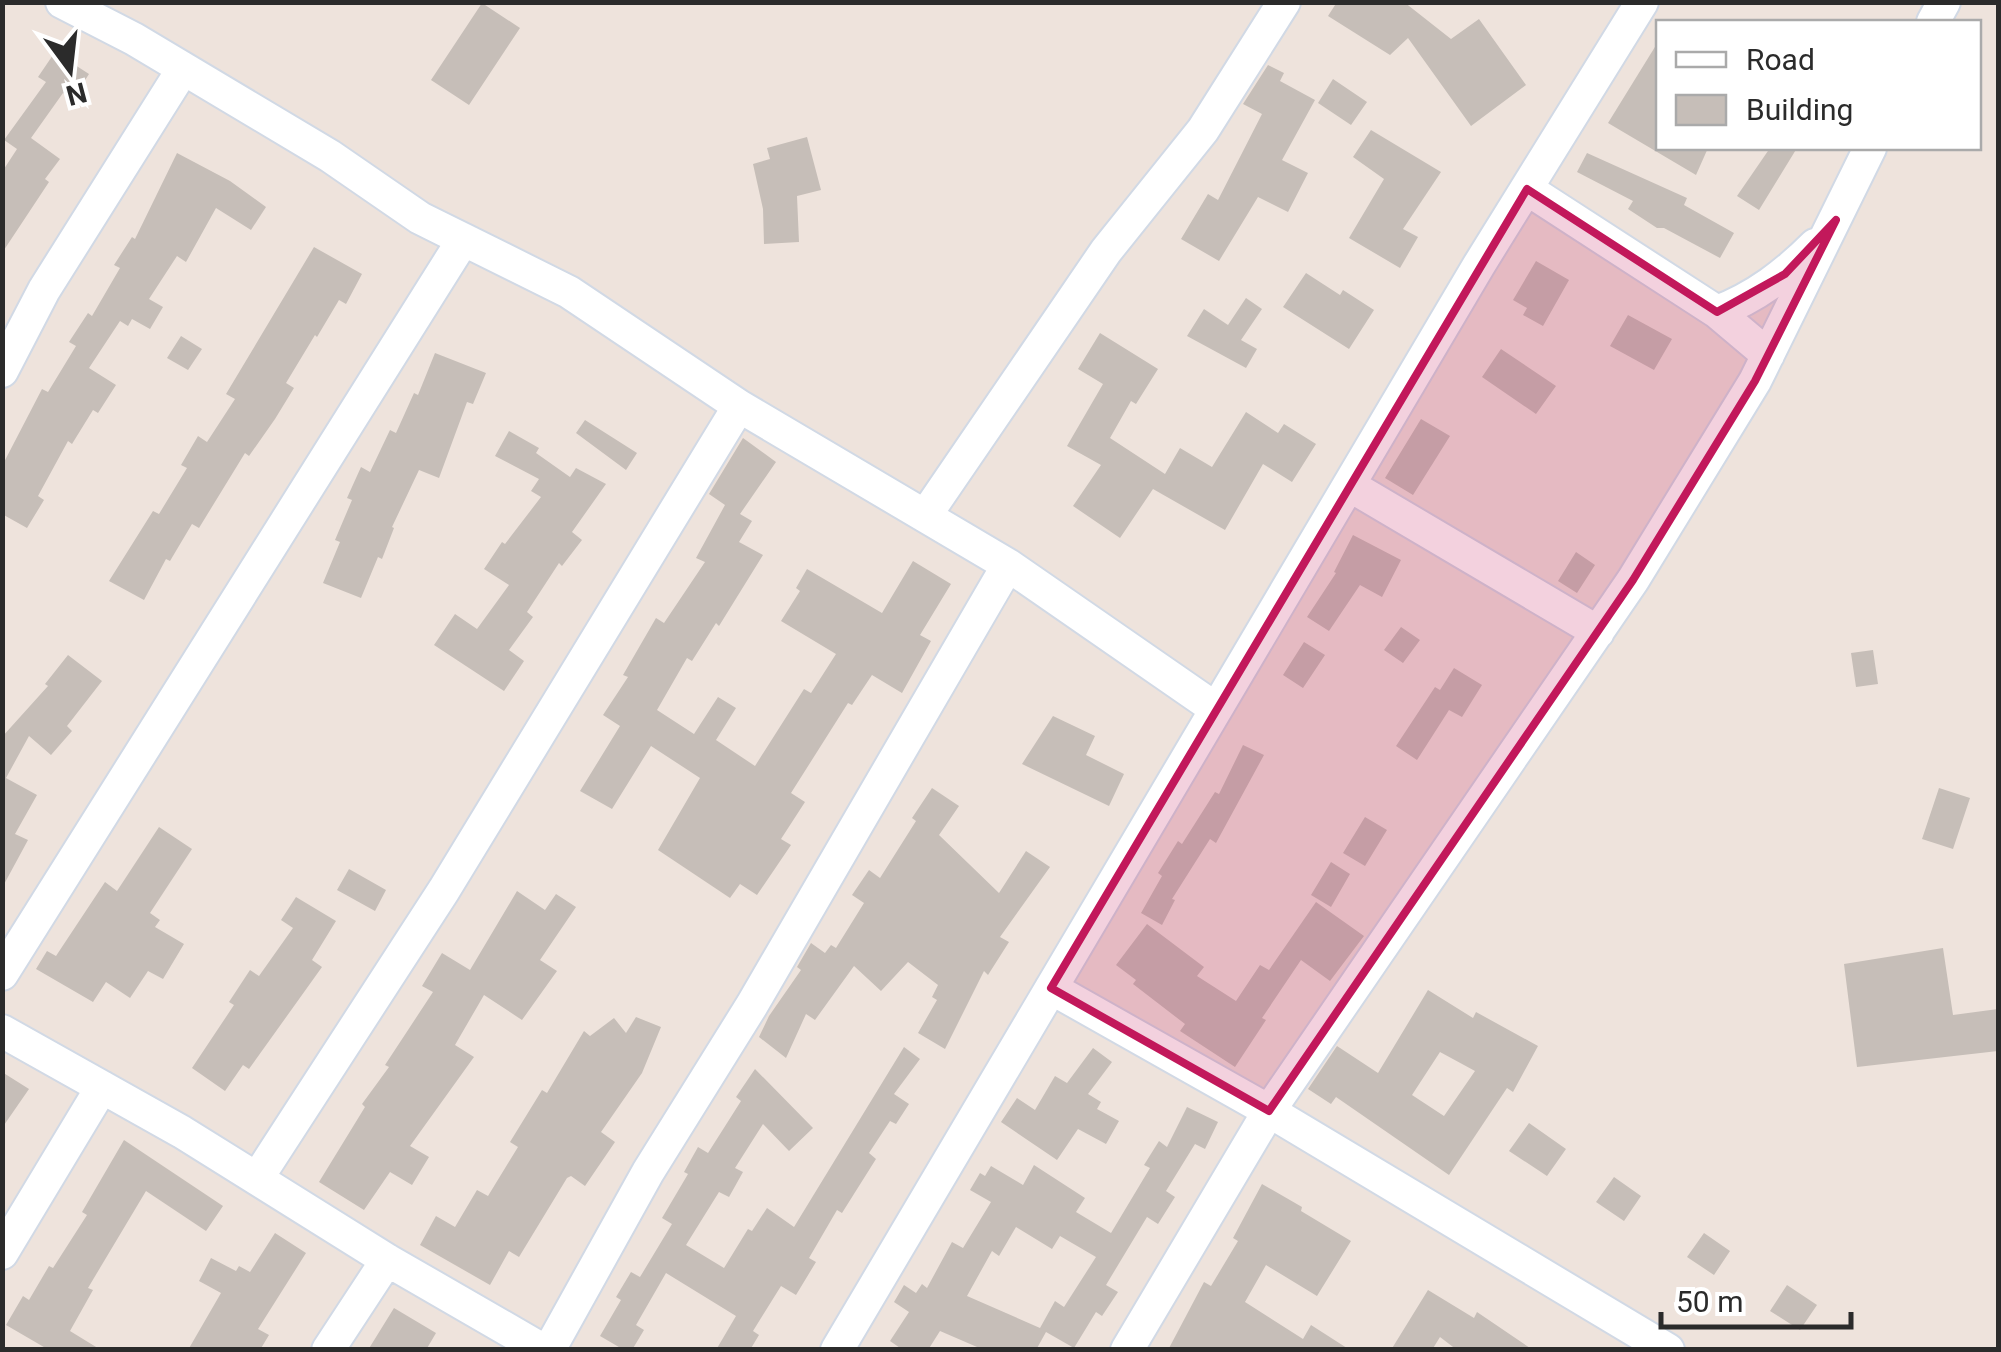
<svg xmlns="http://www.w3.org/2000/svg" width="2001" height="1352" font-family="Roboto,sans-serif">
  <rect width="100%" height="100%" fill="#eee3dc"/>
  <path fill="#c6beb8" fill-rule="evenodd" d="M1337,2h67l47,37 28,-20 47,66 -55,41 -63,-88 -18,17 -62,-39z
    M482,3l38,25 -51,77 -38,-25z
    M1658,42v106h50l-12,27 -88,-52z
    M55,52l34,22 -16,25 -10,-6 -32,45 29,21 -15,20 4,3 -47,71v-81l15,-23 -13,-9 42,-58 -8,-5z
    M1268,65l16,8 -4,8 35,19 -33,60 26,13 -20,39 -30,-15 -39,64 -38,-22 27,-45 10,6 44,-86 -19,-10z
    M1333,79l34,23 -16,23 -33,-22z
    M1371,130l70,42 -38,57 15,8 -18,31 -51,-30 35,-59 -31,-22z
    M807,137l14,53 -24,6 2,46 -35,2 -1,-35 -10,-45 17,-5 -3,-11z
    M1770,148h27l-38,62 -22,-14z
    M177,153l53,28 36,26 -15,23 -35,-22 -30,54 -9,-6 -28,43 14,8 -13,22 -18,-10 -4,7 -8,-5 -31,47 27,17 -18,28 -5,-3 -21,34 -4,-3 -30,55 6,4 -17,28 -25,-14v-48l40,-77 6,3 28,-46 -7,-4 19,-29 4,3 28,-48 -6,-3 18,-28 3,2z
    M1587,153l100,45 -3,7 50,28 -14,25 -56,-30h-7l-29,-19 5,-8 -56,-29z
    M314,247l48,27 -16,30 -7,-4 -22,37 -2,-2 -29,48 8,5 -19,31 -26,37 -4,-3 -46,75 -7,-4 -22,37 -4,-2 -22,41 -35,-19 44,-70 6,3 28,-46 -6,-3 17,-29 9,6 28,-43 -9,-5z
    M1536,261l33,19 -26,46 -20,-11 4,-7 -14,-8z
    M1306,273l34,22 3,-5 31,20 -25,39 -66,-42z
    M1246,298l16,11 -21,31 16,9 -11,19 -59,-32 17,-27 24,16z
    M1628,315l44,24 -18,31 -44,-24z
    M1100,333l58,36 -22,35 -5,-3 -21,37 55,36 15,-26 32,19 34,-55 32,21 6,-9 32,20 -24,38 -29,-18 -38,66 -72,-41 -33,49 -47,-32 28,-41 -34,-19 36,-62 -25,-15z
    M181,336l21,13 -14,21 -21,-12z
    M1501,349l55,37 -20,28 -54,-37z
    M435,353l51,20 -13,31 -6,-2 -28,76 -20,-8 -27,57 2,1 -12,31 -4,-2 -17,41 -38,-15 17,-41 -5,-2 17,-40 -5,-2 14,-31 9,5 20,-42 6,3 18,-40 4,2z
    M1421,419l29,17 -37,59 -28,-17z
    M585,420l52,33 -11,17 -50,-37z
    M509,431l30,17 -3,5 34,24 6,-9 30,16 -34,48 10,8 -20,26 -3,-3 -32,49 6,5 -24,33 15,11 -20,30 -70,-46 21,-31 22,15 32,-44 -25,-16 18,-27 3,2 36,-47 -10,-6 8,-12 -44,-23z
    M743,438l33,24 -36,52 12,7 -13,21 24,13 -44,71 -3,-3 -24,38 -5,-3 -30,52 37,24 24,-37 18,11 -20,32 39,26 49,-77 7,4 25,-39 -55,-33 19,-30 -4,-3 11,-19 75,44 31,-52 38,23 -31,51 11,6 -29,52 -30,-18 -20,30 -4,-2 -57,90 14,9 -24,37 10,6 -34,50 -17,-11 -10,14 -72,-48 42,-72 -49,-32 -39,63 -32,-18 40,-65 -17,-11 25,-38 -5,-2 33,-57 8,5 41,-61 -9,-4 29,-53 -16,-11z
    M1353,535l48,25 -19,37 -22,-12 -31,46 -22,-14 29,-44 -2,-1z
    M1576,552l19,13 -18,28 -19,-12z
    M1401,627l19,13 -17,23 -19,-13z
    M1304,642l21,13 -22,33 -20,-13z
    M1873,650l5,34 -22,3 -5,-34z
    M68,655l34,26 -35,45 5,5 -21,24 -22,-19 -23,42 31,17 -22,39 13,6 -26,48v-151l46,-51 -3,-2z
    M1454,668l28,17 -20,32 -13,-7 -32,50 -21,-14 39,-59 5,3z
    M1053,716l42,20 -9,19 38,19 -15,32 -87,-42z
    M1243,745l21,10 -48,88 -6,-4 -38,60 3,1 -13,25 -21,-12 21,-37 -4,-3 20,-32 4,3 33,-52 4,2z
    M932,788l27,18 -20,29 60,58 27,-42 24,16 -50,70 9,5 -21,33 -4,-4 -39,78 -27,-16 19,-33 -5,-3 6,-12 -30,-23 -27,29 -27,-25 -39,54 -9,-6 -20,44 -27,-21 10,-21 32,-46 -4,-3 14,-24 14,10 6,-8 5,3 28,-45 -12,-8 17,-25 11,8 36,-57 -4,-3z
    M1939,788l31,10 -17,51 -31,-10z
    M1365,817l22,13 -22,36 -22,-13z
    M159,827l33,22 -42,64 10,7 -5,7 29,17 -21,35 -15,-8 -18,27 -24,-16 -13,20 -57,-33 11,-18 9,5 49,-74 12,9z
    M1331,862l19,12 -19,33 -20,-12z
    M349,869l37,21 -11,21 -38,-21z
    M517,891l28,19 11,-16 20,13 -36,53 17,11 -35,49 -38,-25 -29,50 19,12 -64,89 19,11 -17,28 -22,-13 -26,38 -45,-28 46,-75 -3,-3 27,-37 -4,-2 48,-73 -11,-6 20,-33 28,17z
    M296,897l40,24 -24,39 10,7 -73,102 -6,-4 -18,26 -33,-23 42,-63 -5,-3 21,-32 9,6 34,-48 -12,-8z
    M1316,902l48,34 -34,45 -29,-21 -39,58 4,2 -31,47 -55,-36 5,-7 -52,-40 3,-4 -20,-15 31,-41 57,43 -7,9 39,25 24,-36 9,5z
    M1943,948l10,67 45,-6v42l-141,16 -13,-103z
    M1428,990l45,28 3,-6 62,34 -25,46 -6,-4 -58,87 -113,-78 -5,7 -23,-15 29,-43 41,27zM1440,1052l35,19 -31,45 -32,-21z
    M636,1017l25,10 -19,46 -41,59 14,10 -30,44 -14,-10 -4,2 -48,79 -10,-6 -19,34 -70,-40 16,-29 19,11 22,-37 11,6 30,-49 -8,-5 32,-52 5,3 37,-62 6,5 24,-18 12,15z
    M904,1047l16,12 -26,35 15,10 -13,20 -6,-3 -21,32 7,6 -34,54 -5,-3 -28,48 7,4 -20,33 -15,-9 -28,45 6,4 -9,15h-34l20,-34 -70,-43 -30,52 8,5 -12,20h-8l-24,-14 21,-36 -5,-3 15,-25 9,5 32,-53 -10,-6 26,-44 -4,-2 14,-25 10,6 33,-52 -5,-4 19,-28 58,59 -24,23 -26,-27 -28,44 8,4 -14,25 -10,-5 -33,53 38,23 24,-39 4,2 15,-23 27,19z
    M1093,1048l19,14 -24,32 13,8 -4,7 22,12 -13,23 -28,-15 -21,31 -56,-38 16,-24 18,12 20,-34 12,7z
    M2,1072l27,17 -27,39z
    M1187,1107l31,15 -13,27 -10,-5 -29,47 9,6 -17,27 -11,-7 -41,68 12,7 -16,24 -6,-4 -22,36 -28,-16 -10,18h-52l-44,-19 -12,19h-25l-13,-9 19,-29 -15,-10 10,-17 12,8 6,-9 5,4 25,-46 11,6 28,-46 -21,-12 10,-17 5,3 6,-10 32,19 11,-20 51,33 -9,14 35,21 39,-65 -6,-3 15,-24 8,6zM1016,1227l36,22 8,-13 36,21 -32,50 -9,-6 -15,27 -73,-32 25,-45 7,5z
    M1529,1123l37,26 -19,27 -38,-25z
    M124,1140l99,66 -17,25 -60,-40 -58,97 5,2 -23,41 31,19h-52l-43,-25 17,-29 6,4 20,-34 4,2 34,-53 -5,-3z
    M1614,1177l27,19 -17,25 -28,-19z
    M1262,1184l40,23 -1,4 50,30 -34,55 -51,-31 -21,37 58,37 8,-14 39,25h-182l36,-68 7,4 27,-45 -5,-3z
    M275,1233l31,20 -48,76 11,6 -9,15h-72l33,-57 -22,-12 12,-23 25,13 3,-5 11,6z
    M1704,1233l26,18 -16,24 -27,-18z
    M1787,1285l30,20 -17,25 -30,-19z
    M1428,1290l46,28 3,-6 56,38h-76l-17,-13 -8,13h-41z
    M394,1308l42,25 -10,17h-58z"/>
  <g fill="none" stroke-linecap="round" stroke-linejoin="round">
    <defs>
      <path id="minor" d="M62,2l72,37 196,117 90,62 149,74 170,114 269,159 208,144
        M1933,22l11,-20
        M1527,189l190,123 51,43
        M1717,312c39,-15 69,-38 98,-67
        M2,371l42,-81 139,-221
        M1349,485l249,147
        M925,516l181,-265 97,-121 81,-128
        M2,974l461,-734
        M1051,988l218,123 399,239
        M2,1031l180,101 205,128 156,90
        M258,1177l186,-287 295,-484
        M2,1253l100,-166
        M328,1350l59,-90
        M549,1350l99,-178 104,-167 256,-440
        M837,1350l642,-1085 163,-263
        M1127,1350l142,-239 364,-531 122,-199 115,-233"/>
    </defs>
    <use href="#minor" stroke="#d1d9e5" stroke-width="36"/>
    <use href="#minor" stroke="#fff" stroke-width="32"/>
  </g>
  <path fill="#c2185b" fill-opacity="0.2" stroke="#c2185b" stroke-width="8" stroke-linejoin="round" d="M1527,189l190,123 68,-38 51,-54 -81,161 -122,199 -364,531 -218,-123z"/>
  <rect width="2001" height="1352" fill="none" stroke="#2b2b2b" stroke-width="10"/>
  <rect x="1656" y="20" width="325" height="130" fill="#ffffff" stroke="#aaaaaa" stroke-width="2.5"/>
  <rect x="1676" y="52" width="50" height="15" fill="#ffffff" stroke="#aaaaaa" stroke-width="2.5"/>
  <text x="1746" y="70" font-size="30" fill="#2b2b2b">Road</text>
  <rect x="1676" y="95" width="50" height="30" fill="#c6beb8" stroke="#aaaaaa" stroke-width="2.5"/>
  <text x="1746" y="120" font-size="30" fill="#2b2b2b">Building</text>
  <g transform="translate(70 70) rotate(165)" stroke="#ffffff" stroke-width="8" paint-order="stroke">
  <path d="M0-8L18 38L0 25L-18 38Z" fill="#2b2b2b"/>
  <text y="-15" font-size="28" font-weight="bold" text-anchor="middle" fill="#2b2b2b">N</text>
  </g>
  <path d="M1661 1312v15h190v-15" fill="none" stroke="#2b2b2b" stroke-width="5"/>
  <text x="1676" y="1312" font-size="30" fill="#2b2b2b" stroke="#ffffff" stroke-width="8" paint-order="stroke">50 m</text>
</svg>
